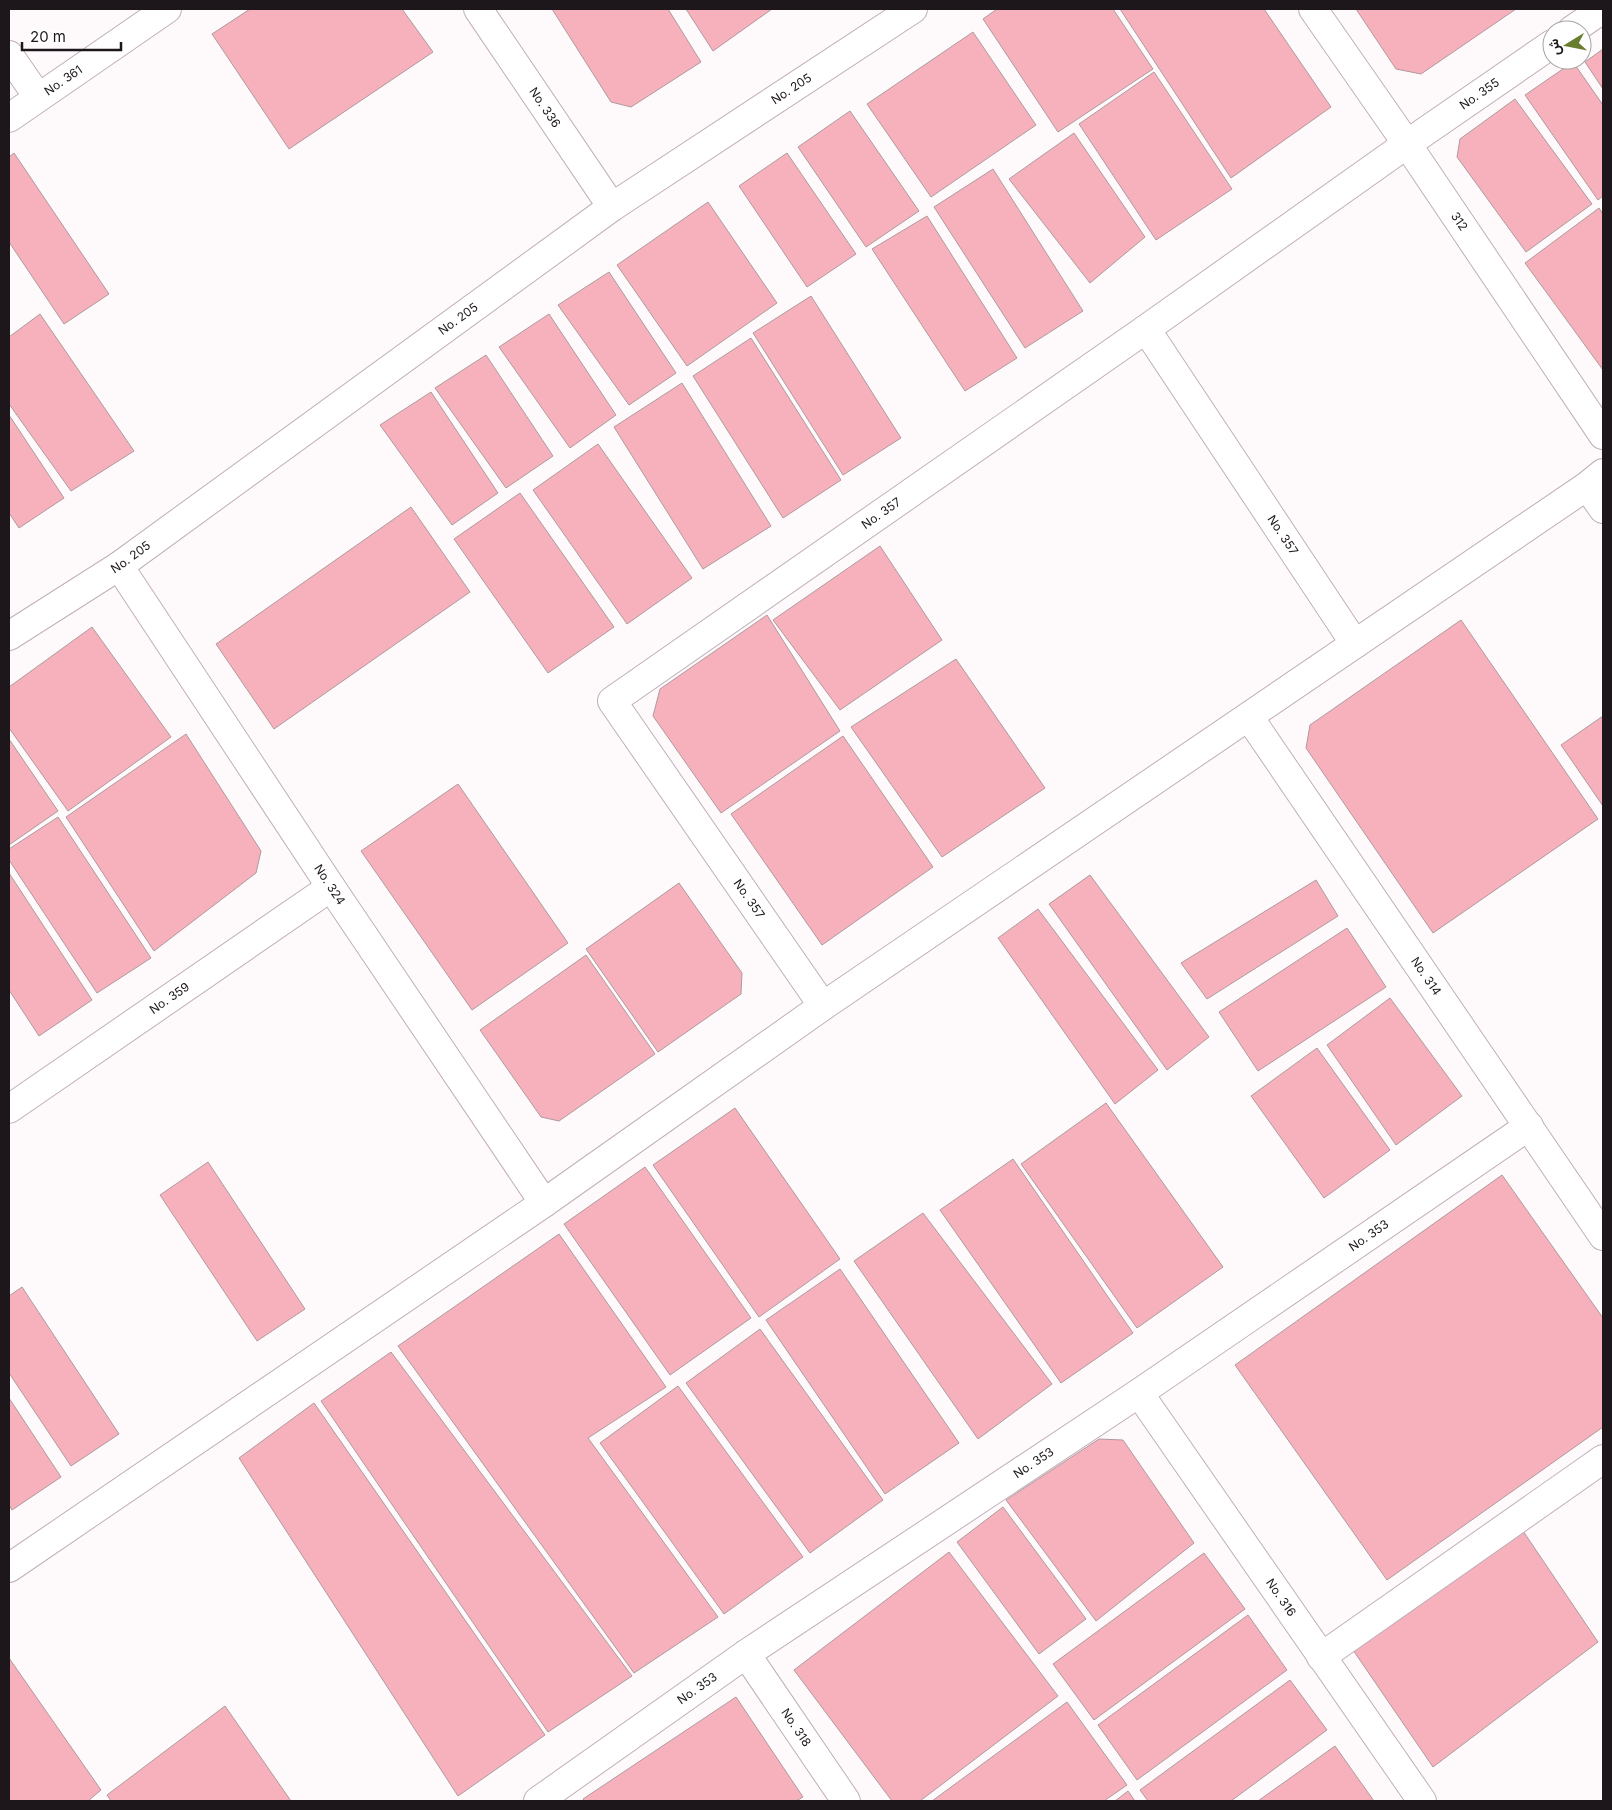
<svg xmlns="http://www.w3.org/2000/svg" width="1612" height="1810" font-family="Inter,Vazirmatn,sans-serif">
  <rect width="100%" height="100%" fill="#fefafc"/>
  <path fill="#f6b1bc" stroke="#af9a9d" d="M250,9h152l31,43 -144,97 -77,-115z
    M552,9h116l33,53 -70,45 -20,-5z
    M686,9h86l-59,42z
    M997,9h116l40,60 -95,63 -75,-113z
    M1120,9h144l67,98 -100,71z
    M1356,9h160l-95,65 -25,-5z
    M973,32l63,93 -105,72 -64,-93z
    M1603,49v40l-18,-27z
    M1573,62l30,43v91l-5,4 -73,-105z
    M1154,72l78,117 -76,51 -77,-116z
    M1515,99l77,105 -66,48 -69,-95 3,-18z
    M850,111l69,100 -53,36 -68,-100z
    M1074,133l71,104 -55,46 -81,-104z
    M14,153l95,141 -45,30 -55,-82v-85z
    M787,153l69,101 -49,33 -68,-101z
    M993,169l90,142 -58,37 -91,-141z
    M708,202l69,101 -90,63 -70,-101z
    M1599,208l4,6v156l-78,-107z
    M927,216l90,142 -52,33 -93,-142z
    M609,272l67,101 -47,32 -71,-100z
    M811,296l90,142 -58,37 -90,-142z
    M40,314l94,137 -63,40 -62,-87v-67z
    M549,314l67,101 -46,33 -71,-101z
    M751,338l90,142 -58,38 -90,-142z
    M486,355l67,101 -47,32 -71,-100z
    M682,383l89,143 -68,43 -89,-142z
    M431,392l67,101 -46,32 -72,-100z
    M9,415l55,83 -45,30 -10,-15z
    M598,444l94,134 -65,46 -94,-134z
    M520,493l94,134 -66,46 -94,-134z
    M411,507l59,85 -196,137 -58,-85z
    M880,546l62,94 -102,70 -67,-90z
    M767,615l73,116 -119,82 -68,-97 7,-27z
    M1461,620l137,199 -165,114 -127,-185 4,-23z
    M92,627l79,110 -103,74 -59,-83v-41z
    M956,659l89,129 -103,69 -91,-130z
    M1603,716v90l-42,-61z
    M186,734l75,117 -5,22 -102,78 -88,-134z
    M843,736l90,131 -111,78 -91,-131z
    M9,739l49,72 -49,34z
    M458,784l110,159 -96,67 -111,-159z
    M58,817l93,141 -54,35 -88,-133v-11z
    M9,873l83,127 -53,36 -30,-46z
    M1090,875l119,162 -42,33 -118,-166z
    M1316,880l22,36 -131,83 -26,-36z
    M679,883l63,90 -1,21 -83,58 -72,-103z
    M1038,909l120,161 -43,34 -117,-166z
    M1347,928l39,59 -128,84 -39,-59z
    M586,955l69,99 -96,67 -18,-4 -61,-87z
    M1390,998l72,98 -66,49 -69,-100z
    M1317,1048l73,102 -66,48 -73,-102z
    M1106,1103l117,164 -86,61 -116,-164z
    M735,1108l105,151 -81,58 -106,-152z
    M1013,1159l120,174 -72,50 -121,-173z
    M208,1162l97,147 -48,32 -97,-146z
    M645,1167l106,151 -81,57 -106,-151z
    M1502,1175l101,143v109l-216,153 -152,-215z
    M923,1213l129,171 -74,55 -124,-178z
    M559,1234l107,153 -78,51 130,179 -84,56 -236,-327z
    M840,1269l119,174 -74,51 -119,-174z
    M22,1287l97,147 -48,32 -62,-93v-77z
    M760,1329l123,171 -73,53 -124,-170z
    M391,1352l241,324 -84,56 -227,-331z
    M678,1386l125,171 -79,57 -124,-171z
    M9,1398l52,79 -49,33 -3,-5z
    M314,1403l231,332 -87,61 -219,-338z
    M1099,1439l24,1 71,103 -98,78 -90,-121z
    M1003,1507l83,112 -47,35 -82,-112z
    M1521,1528l77,114 -165,125 -80,-117z
    M949,1552l109,144 -138,105h-28l-98,-131z
    M1204,1553l41,56 -151,111 -41,-56z
    M1248,1615l39,55 -150,110 -39,-55z
    M9,1658l92,132 -13,11h-79z
    M1290,1680l37,50 -96,71h-83l-8,-11z
    M736,1697l67,100 -7,4h-212l-1,-2z
    M1067,1702l60,83 -23,16h-172z
    M225,1706l66,95h-180l-4,-6z
    M1335,1746l39,55h-116z
    M1128,1791l7,10h-20z"/>
  <g fill="none" stroke-linecap="round" stroke-linejoin="round">
    <defs>
      <g id="minor">
        <path id="s1" d="M478,9l134,198"/>
        <path id="s2" d="M1313,9l94,135 196,291"/>
        <path d="M1572,30l31,-21"/>
        <path d="M9,55l29,42"/>
        <path id="s3" d="M9,118l158,-109"/>
        <path id="s4" d="M1146,329l261,-185 145,-100"/>
        <path d="M1587,486l16,23"/>
        <path id="s5" d="M119,566l212,321 213,316"/>
        <path id="s6" d="M9,636l110,-70 493,-359 301,-198"/>
        <path id="s7" d="M1249,717l354,519"/>
        <path id="s8" d="M823,1006l-211,-305 534,-372 209,315"/>
        <path id="s9" d="M9,1109l322,-222"/>
        <path id="s10" d="M1139,1393l283,408"/>
        <path d="M9,1568l535,-365 279,-197 764,-520 16,-13"/>
        <path id="s11" d="M746,1654l100,147"/>
        <path d="M1321,1657l282,-198"/>
        <path id="s12" d="M538,1801l208,-147 393,-261 390,-267"/>
      </g>
    </defs>
    <use href="#minor" stroke="#c0afba" stroke-width="30"/>
    <use href="#minor" stroke="#fff" stroke-width="28"/>
  </g>
  <g text-anchor="middle" stroke-width="5" stroke-linejoin="round" paint-order="stroke">
    <g font-size="12" fill="#1d171b" stroke="#fff">
      <text dy="4" stroke="none"><textPath href="#s3" startOffset="66">No. 361</textPath></text>
      <text dy="4" stroke="none"><textPath href="#s6" startOffset="955">No. 205</textPath></text>
      <text dy="4" stroke="none"><textPath href="#s4" startOffset="408">No. 355</textPath></text>
      <text dy="4" stroke="none"><textPath href="#s1" startOffset="119">No. 336</textPath></text>
      <text dy="4" stroke="none"><textPath href="#s2" startOffset="258">312</textPath></text>
      <text dy="4" stroke="none"><textPath href="#s6" startOffset="550">No. 205</textPath></text>
      <text dy="4" stroke="none"><textPath href="#s8" startOffset="699">No. 357</textPath></text>
      <text dy="4" stroke="none"><textPath href="#s8" startOffset="1269">No. 357</textPath></text>
      <text dy="4" stroke="none"><textPath href="#s6" startOffset="145">No. 205</textPath></text>
      <text dy="4" stroke="none"><textPath href="#s5" startOffset="382">No. 324</textPath></text>
      <text transform="translate(749 899) rotate(55)" y="4">No. 357</text>
      <text dy="4" stroke="none"><textPath href="#s7" startOffset="314">No. 314</textPath></text>
      <text dy="4" stroke="none"><textPath href="#s9" startOffset="195">No. 359</textPath></text>
      <text dy="4" stroke="none"><textPath href="#s12" startOffset="1005">No. 353</textPath></text>
      <text dy="4" stroke="none"><textPath href="#s12" startOffset="600">No. 353</textPath></text>
      <text dy="4" stroke="none"><textPath href="#s10" startOffset="249">No. 316</textPath></text>
      <text dy="4" stroke="none"><textPath href="#s12" startOffset="195">No. 353</textPath></text>
      <text dy="4" stroke="none"><textPath href="#s11" startOffset="89">No. 318</textPath></text>
    </g>
  </g>
  <rect width="1612" height="1810" fill="none" stroke="#1d171b" stroke-width="20"/>
  <g transform="translate(1567 45) rotate(260)"><circle r="24" fill="#ffffff" stroke="#a5a2a4"/>
  <path d="M0-4L9 19L0 12L-9 19Z" fill="#697d2e"/>
  <text y="-8" font-size="14" font-weight="bold" text-anchor="middle" fill="#1d171b">ش</text>
  </g>
  <path d="M22 42v8h99v-8" fill="none" stroke="#1d171b" stroke-width="2.5"/>
  <text x="30" y="42" font-size="15" fill="#1d171b" stroke="#ffffff" stroke-width="4" paint-order="stroke">20 m</text>
</svg>
